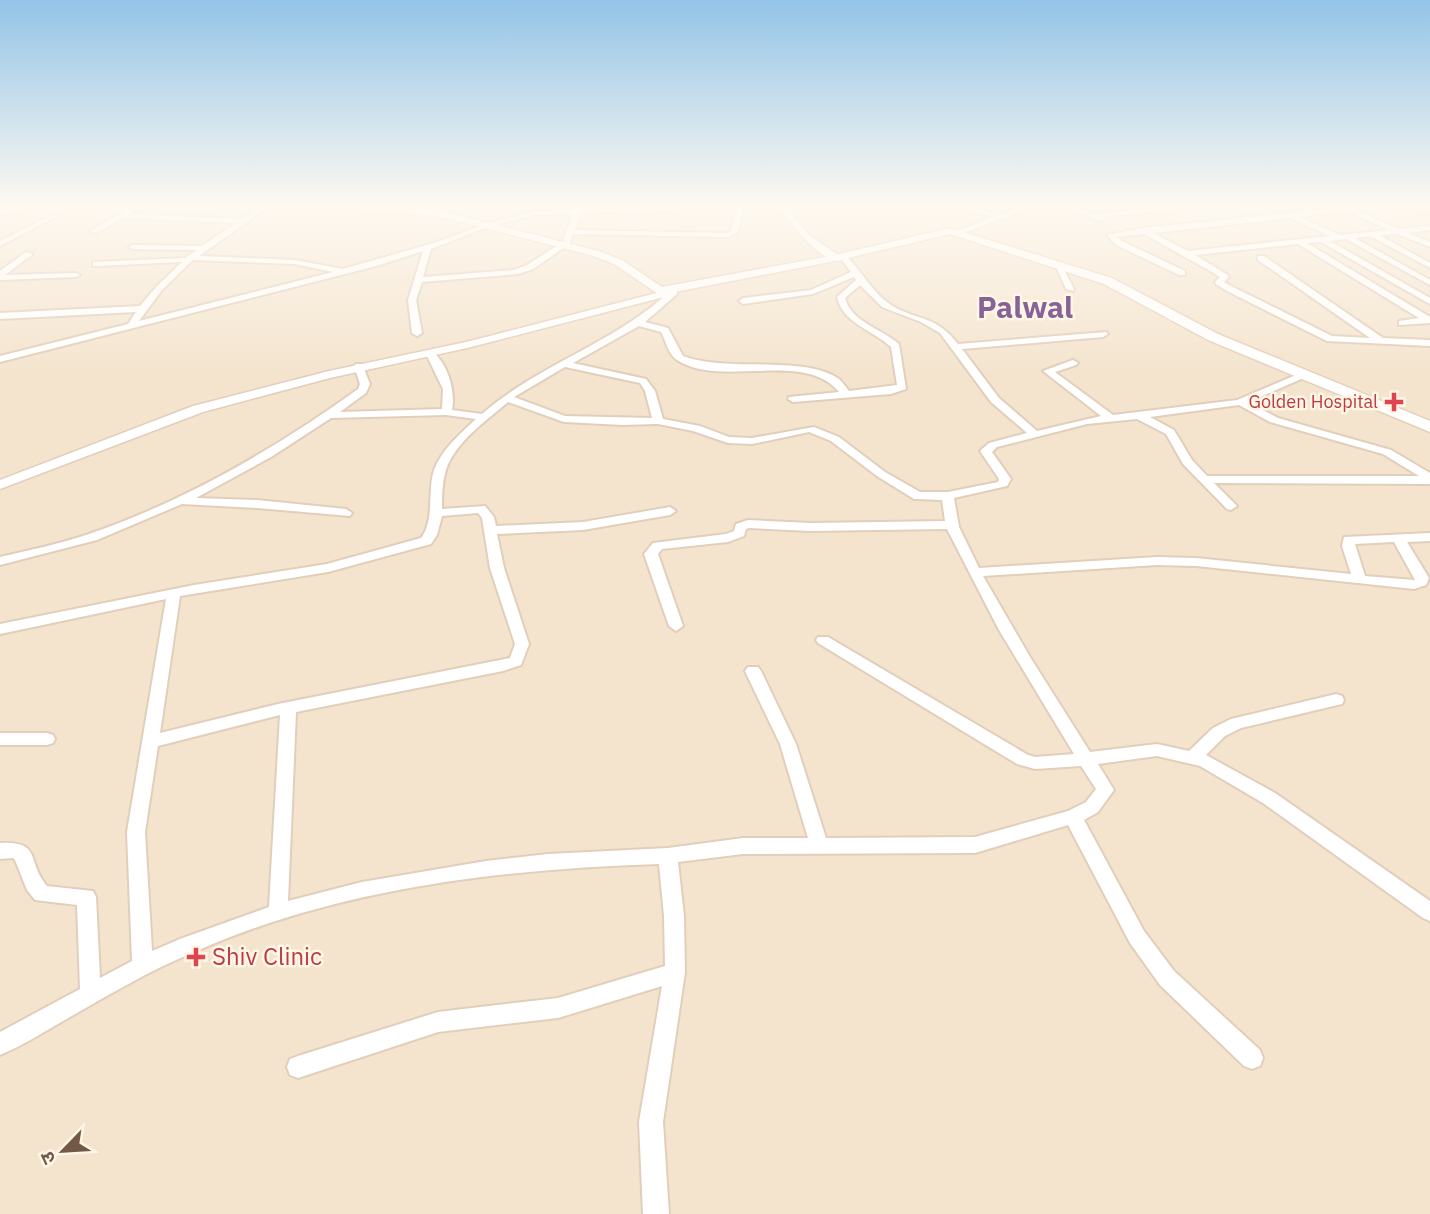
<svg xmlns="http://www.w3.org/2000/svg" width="1430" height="1214" font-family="'IBM Plex Sans','Noto Sans Devanagari',sans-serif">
  <rect width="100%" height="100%" fill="#fdf2df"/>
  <path fill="#f4e4ce" d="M0,204h1430v1010h-1430z"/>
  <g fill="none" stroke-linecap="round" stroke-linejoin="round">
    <defs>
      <path id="minor" d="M29,204h11l-40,11v-4z
        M137,204h8l-16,10 112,5 24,-15h8l-74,52 96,4 48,9 94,-27 49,-18 49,-13 234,-7 -25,3 -6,25 -10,5 -159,-3 -4,-2 4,-2 158,3 4,-2 6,-24 -202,8 -45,11 -59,23 -8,28 91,-7 13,-5 34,-22 7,2 -35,24 -15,5 -96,8 -6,18 6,33 -5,3 -5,-3 -4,-33 15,-49 -47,15 -376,96v-6l128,-32 8,-12 -136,7v-6l140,-7 17,-20 25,-24 -86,4h-3v-4l92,-4 12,-8 -64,-1 -4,-2 4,-2 69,1 34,-23 -114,-5 -25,15 -7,-2zM193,260l102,4 38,8 -194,49 23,-31z
        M948,204h11l38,11 -3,2z
        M1057,204h9l28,10 109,-10h24l-124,13 1,2 -3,2z
        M1378,204h21l-44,6 44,19 31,-3v4l-23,3 23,9v5l-33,-13 -18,1 51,28v5l-60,-32 -15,2 75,42v5l-84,-46 -16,2 100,57v6l-109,-62 -14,1 123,74v6l-31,2v-4l20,-3 -121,-74 -103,11 33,20 1,2 -5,5 9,5 99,49 38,2 -112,-78v-4h6l119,82 47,2v6l-103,-5 -100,-50 -11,-7 -1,-2 5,-5 -8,-5 -68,-38 -27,3 5,4 63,30v4h-6l-63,-30 -9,-10 36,-7zM1348,211l41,19 -49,5 -41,-18zM1290,218l40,18 -142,15 -35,-18z
        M52,215l5,1 -57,30v-5z
        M26,252l7,2 -28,21 71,-2 4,2 -4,2 -76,3v-9z
        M843,254c16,11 26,35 44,48 26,20 45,9 71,42l148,-12 2,2 -5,3 -141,12 37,49 38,33 64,-15 -58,-45 30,-11 5,3 -2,2 -21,7 58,43 124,-15 66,-28 5,3 -2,2 -58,25 30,16 113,32 39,23v11l-216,-1 23,23 -6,4 -4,-1 -44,-45 -17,-30 -29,-15 -50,5 -90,23 -5,5 19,27 -4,7 -53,12 5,29 20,41 178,-11 39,1 155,16 -9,-28 2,-9 86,-4v8l-23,1 22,36 -3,7 -12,4 -218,-23 -39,-1 -174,11 47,81 60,95 67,-8 32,7 24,-23 18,-9 105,-25 6,2 2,4 -2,4 -101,24 -16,8 -19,19 69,38 155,108v20l-7,-3 -160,-115 -63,-37 -43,-10 -59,8 16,26 -16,22 -14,8 60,111 30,40 86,79 3,8 -3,8 -8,3 -8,-3 -84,-81 -30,-42 -62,-118 -93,28 -232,1 -65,8 6,54 1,56 -22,150 6,92h-26l-4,-92 23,-136 -104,32 -120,14 -140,46 -8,-3 -3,-8 3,-8 8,-3 140,-44 120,-14 107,-32 -1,-50 -5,-52c-157,5 -322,24 -467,89 -43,18 -82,41 -122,64 -23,13 -46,28 -70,38v-23l80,-43 -3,-84 -42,-5 -8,-10 -12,-30 -2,-2 -13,1v-16c43,-2 26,19 47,43l46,5 3,6 4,81 32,-17 -5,-129 39,-233 -166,35v-10l194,-39 133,-21 94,-26c14,-18 6,-46 13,-68 8,-21 26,-36 42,-51l-30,-4 -115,3 -60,39 -75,41 61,2 89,9 6,4 -2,3 -93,-8 -75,-4 -85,36 -97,25v-8c30,-7 60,-13 89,-23 96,-33 186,-85 269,-145l2,-5 -6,-18 2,-2h6l8,20 -4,9 -26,19 102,-3 1,-20 -17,-35 5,-3c16,10 25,40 21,59l30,4c57,-50 131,-70 187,-122l-2,-3 4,-2 6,3v4l-32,28 23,6 15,28c45,17 121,-2 156,23 4,3 7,9 10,12l48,-6 -6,-38c-18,-17 -48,-23 -54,-50l19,-17 -2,-3 -41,17 -70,10 -4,-3 4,-3 68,-8 40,-18 -12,-16zM860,285l22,22 39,15 19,11 51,69 36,31 -38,10 -9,8 19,28 -1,3 -50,10h-28l-35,-20 -46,-35 -25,-10 -62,11 -23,-1 -29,-11 -37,-7 -8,-28 -9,-12 -73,-16 66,-37 22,6c5,9 7,22 16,28 44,29 127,-11 162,32l-50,5 -1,2 5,3 98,-8 15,-5 -7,-45c-17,-15 -48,-22 -54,-46zM565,367l75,16 5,8 7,27 -87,-2 -51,-19zM508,402l56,20 58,3 36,-1 35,7 35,12 24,1 57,-12 22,9 46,35 37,23 28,1 3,21 -135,2 -62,-3 -12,4 -2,7 -8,3 -73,9 -9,11 25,72 7,5 7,-5 -25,-72 4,-5 66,-7 16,-6 2,-7 3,-1 61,3 137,-2 52,101 75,124 -39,3 -7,-2 -200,-118h-10l-2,3 2,3 199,121 18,5 46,-3 15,23 -10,13 -18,9 -93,26 -149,1 -30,-94 -35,-73 -3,-4h-10l-3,4 35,73 28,94h-65l-75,10 -120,6 -62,7 -124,21 -74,19 8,-189 207,-41 18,-6 8,-21 -25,-76 -7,-34 86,-4 87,-15 6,-4 -6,-4 -87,15 -87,4 -2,-9 -9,-11 -43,3c0,-13 0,-26 4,-39 9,-28 40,-49 62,-68zM1239,405l31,17 113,32 36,22h-212l-15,-16 -18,-30 -24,-13zM478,513l4,5 8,50 25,76 -5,14 -232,46 -118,29 20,-137 148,-24 103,-28 6,-9 5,-19zM1394,542l21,38 -50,-4 -10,-32zM280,715l-11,192 -89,32 -28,12 -7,-119 13,-86z
        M1055,264l7,2 12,23 -1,2 -7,-2z
        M0,733h47l6,2 2,4 -2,4 -6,2h-47z"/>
      <path id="tertiary" d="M576,204h8l-15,41 -8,2z
        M777,204h8l24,31 32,22v4c-23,1 -52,-40 -64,-57z
        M1027,204h12l-80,31 -7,-2z
        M664,291l5,3 -1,2 -201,52 -137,30 -127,34 -203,77v-9l193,-74 136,-35 137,-29z"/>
      <path id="secondary" d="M328,204h40l70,6 160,41 24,9 40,27 173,-32 115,-27 162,50 106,56 212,87v11l-222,-92 -104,-56 -154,-50 -115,27 -160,31 -1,4 -10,2 -50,-34 -24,-9 -152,-39 -105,-9z"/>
      <path id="trunk" d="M1388,204h19l23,6v8z"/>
    </defs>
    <use href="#minor" stroke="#e1cebb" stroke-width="4"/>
    <use href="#tertiary" stroke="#e1cebb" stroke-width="3"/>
    <use href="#secondary" stroke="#e6cfb9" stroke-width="3"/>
    <use href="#trunk" stroke="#ddd7d3" stroke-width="4"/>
    <use href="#minor" fill="#fff" fill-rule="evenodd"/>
    <use href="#tertiary" fill="#fff" fill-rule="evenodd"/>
    <use href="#secondary" fill="#fff" fill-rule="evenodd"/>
    <use href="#trunk" fill="#fcc694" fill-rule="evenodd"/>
  </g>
  <linearGradient id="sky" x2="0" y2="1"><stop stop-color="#93c4e7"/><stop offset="0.55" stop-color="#fef9f1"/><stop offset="1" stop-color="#fef9f1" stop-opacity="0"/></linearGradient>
  <rect width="1430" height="374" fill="url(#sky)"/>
  <g fill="#e0444e" stroke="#fff6e6" stroke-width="2.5">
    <path d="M1390.5 391.5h7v7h7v7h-7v7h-7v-7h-7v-7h7z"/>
    <path d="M192.5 946.5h7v7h7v7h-7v7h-7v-7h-7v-7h7z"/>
  </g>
  <g text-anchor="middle" stroke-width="5" stroke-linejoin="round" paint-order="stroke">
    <g font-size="18" fill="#be3a42" stroke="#fff6e6" text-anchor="end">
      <text x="1378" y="408">Golden Hospital</text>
    </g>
    <g font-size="24" fill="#be3a42" stroke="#fff6e6" text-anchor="start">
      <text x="212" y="965">Shiv Clinic</text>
    </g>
    <g font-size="30" font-weight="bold" fill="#876297" stroke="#fff6e6">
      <text x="1025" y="318">Palwal</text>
    </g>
  </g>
  <g transform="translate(63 1151) rotate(245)" stroke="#fff6e6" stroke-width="5" paint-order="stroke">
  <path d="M0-5L12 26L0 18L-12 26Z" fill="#735847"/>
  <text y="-10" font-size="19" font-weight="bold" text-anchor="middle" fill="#735847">उ</text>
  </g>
</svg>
